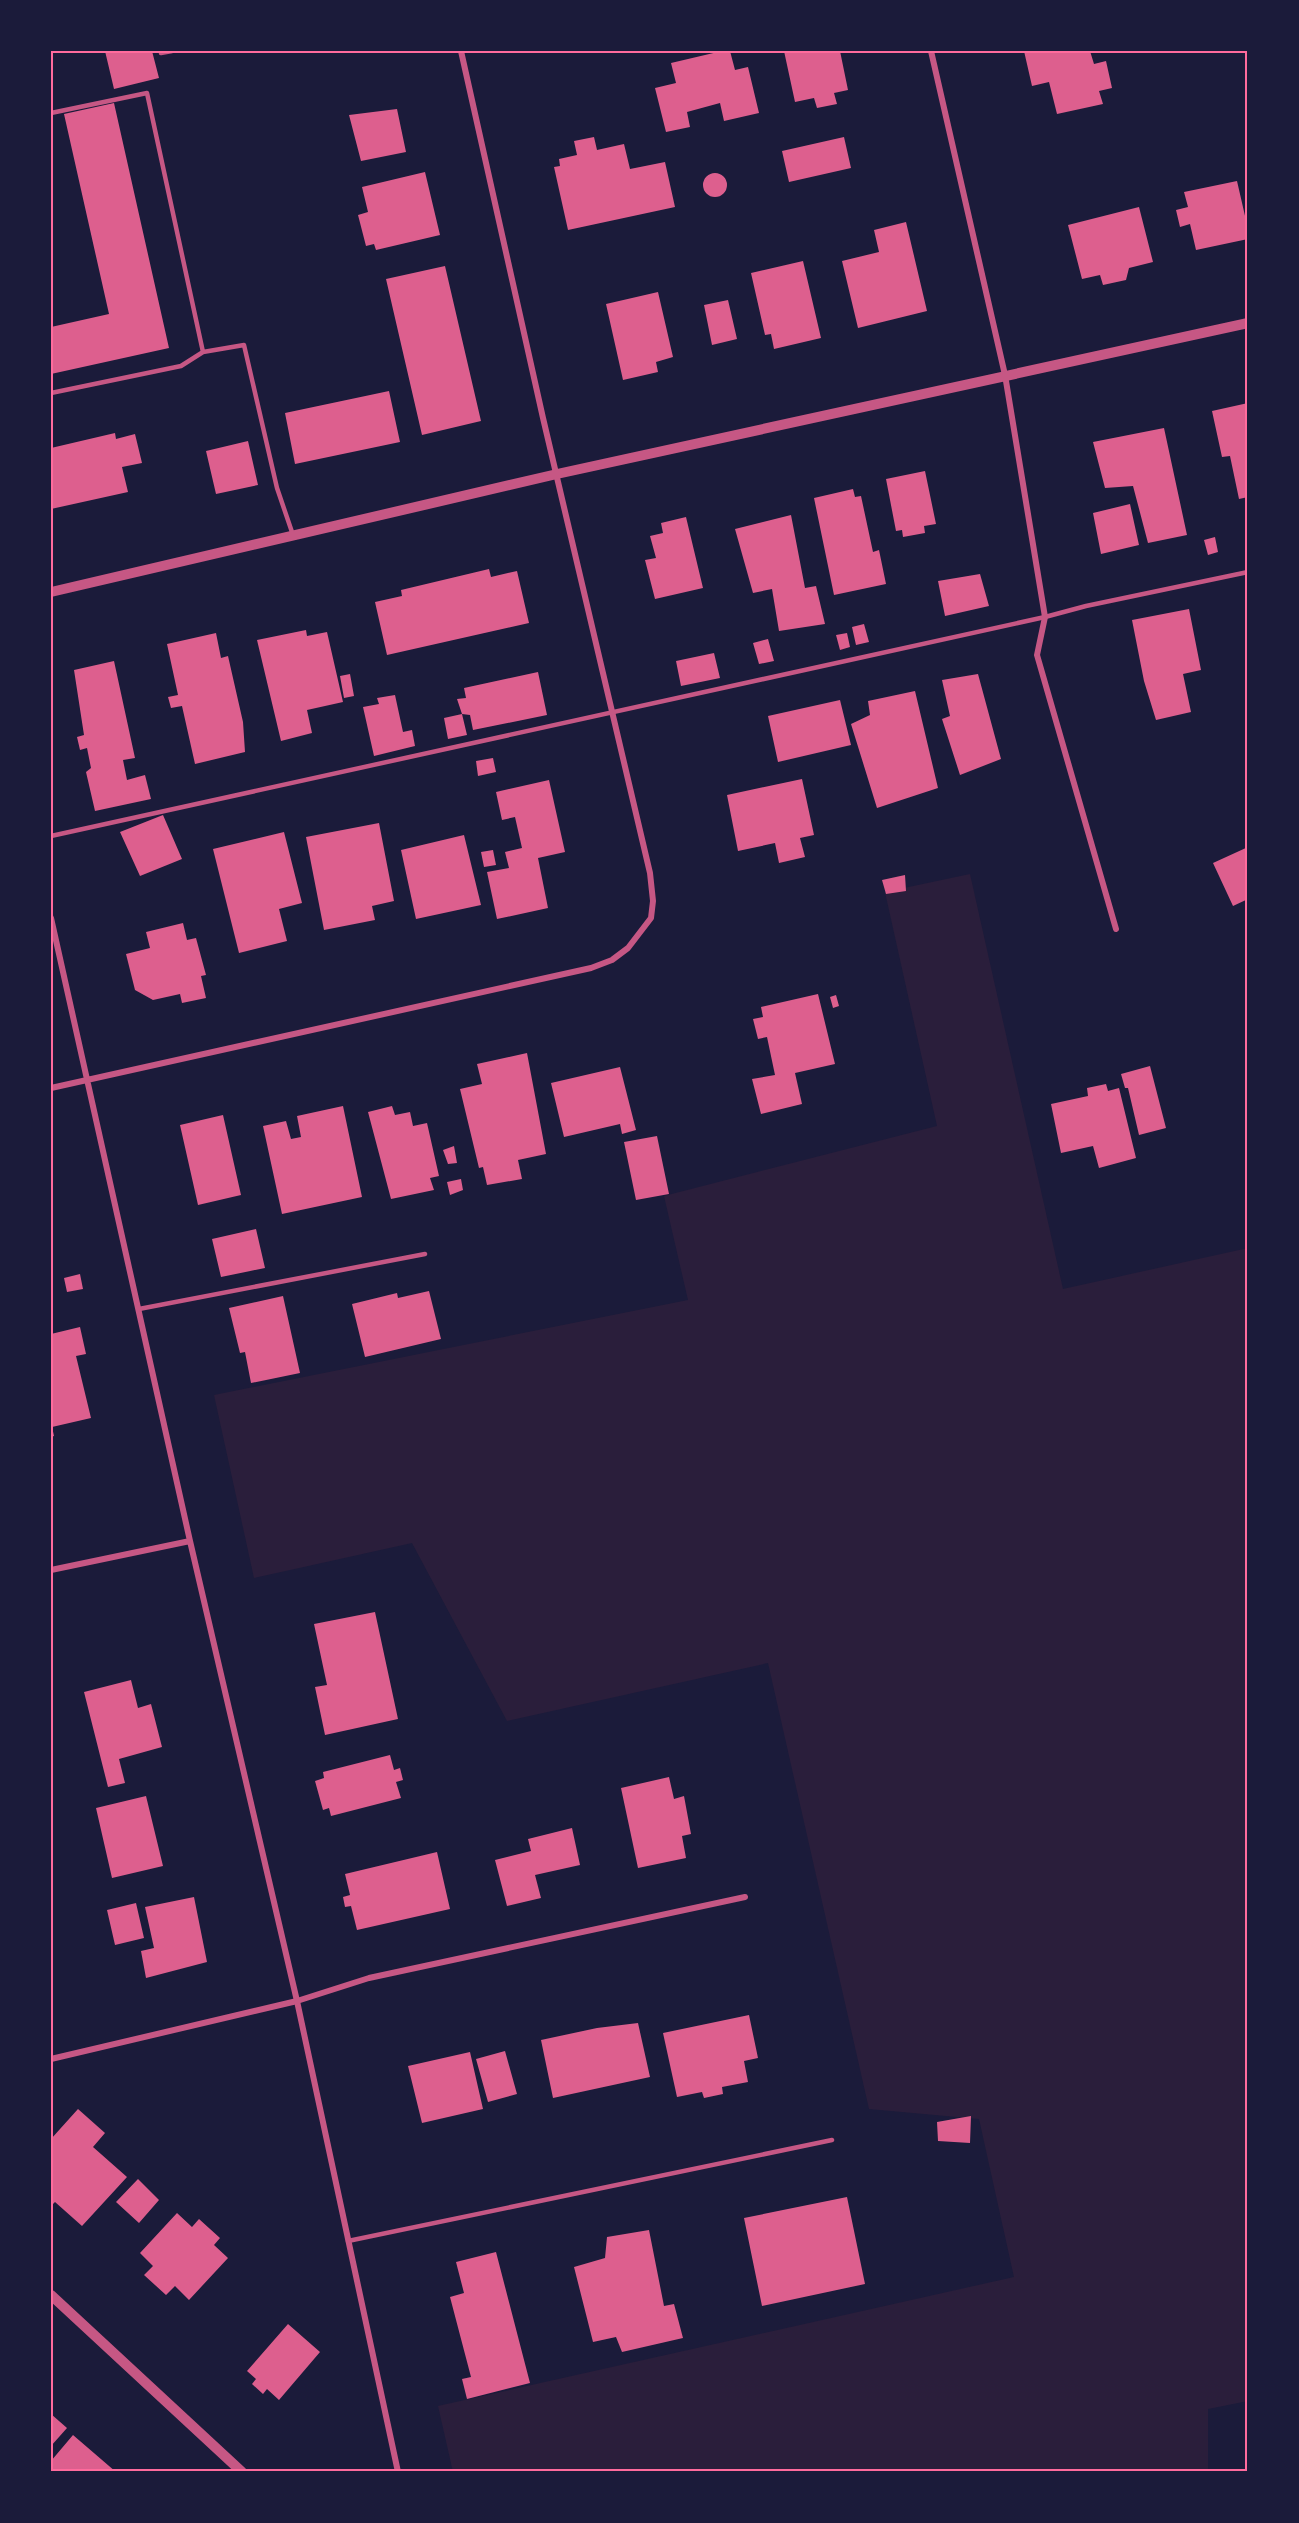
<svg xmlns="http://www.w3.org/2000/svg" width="1299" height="2523" font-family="Karla,sans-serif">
  <rect width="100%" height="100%" fill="#1b1b3a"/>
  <path fill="#2a1e3b" d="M970,874l93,415 185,-41v1032l-3,1 3,13v107l-40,8v63h-755l-15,-66 576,-129 -35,-158 -110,-10 -101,-446 -261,58 -95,-178 -158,35 -40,-183 474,-95 -24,-104 273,-70 -52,-234z"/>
  <path fill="#dd5f8e" d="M105,51h47l7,27 -45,11z
    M722,51h8l5,19 13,-3 11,46 -35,8 -4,-18 -33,9 3,15 -24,5 -11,-44 21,-5 -5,-20z
    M784,51h56l8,39 -14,3 3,11 -20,4 -3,-10 -19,4z
    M1024,51h66l4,13 12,-3 6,27 -13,3 4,13 -46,10 -8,-32 -17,4z
    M114,103l55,245 -118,26v-47l58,-13 -45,-200z
    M397,109l9,43 -45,9 -12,-46z
    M594,137l3,13 27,-6 6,25 35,-7 10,45 -107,23 -14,-63 6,-1 -1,-7 18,-4 -3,-14z
    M844,137l7,31 -62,14 -7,-31z
    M425,172l15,63 -64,15 -2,-6 -8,2 -8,-31 10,-3 -6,-25z
    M703 185a12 12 0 1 1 24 0a12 12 0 1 1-24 0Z
    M1237,181l11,48v10l-52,11 -6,-26 -10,3 -4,-17 12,-3 -4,-15z
    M1139,207l14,55 -24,6 -3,12 -23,5 -3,-10 -18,4 -14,-54z
    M906,222l21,89 -69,17 -16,-67 37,-9 -5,-22z
    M803,261l18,77 -47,11 -3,-15 -6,1 -14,-62z
    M445,266l36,155 -59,14 -36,-156z
    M658,292l15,65 -17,5 2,10 -35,8 -17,-76z
    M728,300l9,39 -25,6 -8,-40z
    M389,391l11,51 -105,22 -10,-51z
    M1248,403v94l-9,2 -9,-43 -8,1 -10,-46z
    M1164,428l23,107 -39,8 -15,-57 -28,2 -12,-46z
    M115,433l1,6 19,-5 7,29 -20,4 6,25 -77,17v-61z
    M248,441l10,44 -42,9 -10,-43z
    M925,471l11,53 -12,2 1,7 -22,4 -1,-7 -6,1 -10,-52z
    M853,489l2,8 6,-1 12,56 6,-2 7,34 -52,11 -20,-97z
    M1130,504l9,41 -38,9 -8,-41z
    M791,515l14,73 11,-2 9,38 -46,7 -7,-42 -19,4 -18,-64z
    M686,517l17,71 -48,11 -10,-39 11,-2 -6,-22 13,-3 -2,-10z
    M1215,537l3,15 -10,3 -4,-15z
    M489,569l2,8 26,-6 12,52 -142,32 -12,-53 27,-6 -1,-6z
    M980,574l9,32 -44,10 -7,-35z
    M1189,609l12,61 -18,4 8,38 -35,8 -12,-39 -12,-61z
    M864,624l5,18 -13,3 -4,-18z
    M306,630l1,6 20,-4 16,70 -36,8 5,23 -31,8 -24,-101z
    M216,633l5,25 7,-2 15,66 2,30 -50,12 -13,-58 -11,2 -3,-11 10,-2 -11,-51z
    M847,633l3,14 -10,3 -4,-15z
    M768,639l6,22 -15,3 -6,-21z
    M714,653l6,25 -39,8 -5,-25z
    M114,661l21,97 -12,2 4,20 18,-5 6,24 -56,12 -9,-39 5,-4 -4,-20 -7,2 -3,-13 7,-2 -10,-65z
    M538,672l9,43 -74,15 -3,-15 -8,-1 -5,-15 9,-1 -2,-10z
    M350,674l4,22 -10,2 -4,-22z
    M978,674l23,85 -41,16 -18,-56 8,-3 -8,-36z
    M915,691l23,97 -61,20 -26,-84 19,-9 -2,-14z
    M395,695l8,37 9,-2 3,16 -41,10 -11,-49 16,-3 -2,-6z
    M840,700l11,45 -73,17 -10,-46z
    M462,714l5,21 -19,4 -4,-21z
    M493,758l3,14 -18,4 -2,-15z
    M802,779l12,56 -14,3 5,19 -26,6 -4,-20 -37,8 -11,-56z
    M549,780l16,72 -27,6 10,50 -51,11 -10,-47 22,-4 -4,-16 17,-4 -7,-31 -13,3 -6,-28z
    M163,815l19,44 -42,17 -20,-44z
    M379,823l15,78 -22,5 3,14 -51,10 -18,-93z
    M284,832l18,71 -23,6 8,32 -48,12 -26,-104z
    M464,835l17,70 -65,14 -15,-69z
    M1248,847v52l-15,7 -20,-43z
    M493,850l3,15 -12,2 -3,-15z
    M905,875l1,16 -20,3 -4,-14z
    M183,923l4,17 9,-2 10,37 -5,1 5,22 -24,5 -2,-9 -27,6 -18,-10 -9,-36 24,-6 -4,-16z
    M818,994l17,70 -40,9 7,31 -41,10 -9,-35 23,-4 -8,-38 -9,2 -5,-20 10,-2 -2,-10z
    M836,995l3,11 -6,2 -3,-11z
    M527,1053l19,101 -28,6 4,19 -35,6 -4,-18 -4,1 -19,-79 22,-5 -5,-20z
    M1150,1066l16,62 -27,7 -11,-47h-3l-4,-14z
    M620,1067l16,63 -14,4 -2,-10 -56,13 -13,-54z
    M1106,1084l2,7 11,-3 17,70 -37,10 -6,-22 -32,7 -10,-49 37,-8 -1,-8z
    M343,1106l19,91 -80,17 -19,-88 23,-5 5,18 10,-2 -4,-21z
    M392,1106l3,9 15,-3 3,14 14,-3 12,53 -9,2 4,12 -43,9 -23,-87z
    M223,1115l18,80 -43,10 -18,-80z
    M657,1136l12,58 -33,6 -12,-58z
    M454,1146l3,17 -9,1 -5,-14z
    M461,1179l2,11 -13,5 -3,-13z
    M256,1229l9,39 -44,9 -9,-38z
    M80,1274l3,15 -16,3 -3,-14z
    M429,1291l12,48 -76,18 -13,-53 45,-11 1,5z
    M283,1296l17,77 -49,10 -6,-31 -5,1 -11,-45z
    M80,1327l6,27 -10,2 15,62 -39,9 2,9 -3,1v-103z
    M375,1612l23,107 -73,16 -10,-48 12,-2 -13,-61z
    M131,1680l7,28 13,-4 11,43 -43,12 6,24 -17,4 -24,-95z
    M390,1755l4,15 6,-2 3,12 -7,2 5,16 -70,18 -2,-8 -6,2 -8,-29 9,-3 -1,-6z
    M669,1777l5,22 10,-3 7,38 -9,2 4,22 -48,10 -17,-80z
    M146,1796l17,70 -51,12 -16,-70z
    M572,1828l8,37 -45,10 6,23 -34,8 -12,-46 36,-9 -3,-12z
    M437,1852l13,57 -93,21 -6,-24 -6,1 -2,-10 7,-2 -5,-21z
    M194,1897l13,65 -61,16 -5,-27 13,-3 -9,-41z
    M136,1903l8,35 -29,7 -8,-35z
    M749,2015l9,43 -14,3 4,21 -26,5 1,7 -19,4 -2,-6 -25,5 -14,-64z
    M638,2023l12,54 -97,21 -12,-58 56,-12z
    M505,2051l12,43 -29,8 -12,-43z
    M470,2052l13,57 -61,14 -14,-57z
    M78,2109l27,24 -12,14 34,30 -45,49 -27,-24 -4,4v-67z
    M971,2116l-1,27 -32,-2 -1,-19z
    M138,2179l21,21 -20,23 -23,-21z
    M847,2197l18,87 -103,22 -18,-88z
    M177,2213l15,14 7,-8 21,19 -6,7 14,13 -39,42 -14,-14 -9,9 -22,-20 9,-9 -13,-13z
    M649,2230l15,76 10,-2 9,34 -61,14 -6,-15 -23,5 -19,-75 31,-9 2,-21z
    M496,2252l34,131 -63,16 -5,-20 9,-2 -21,-80 14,-4 -8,-31z
    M288,2324l32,28 -41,48 -12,-11 -4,5 -11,-10 4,-5 -9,-8z
    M51,2414l16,14 -16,18z
    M73,2435l43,37h-65v-11z"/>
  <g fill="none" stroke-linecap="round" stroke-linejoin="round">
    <path stroke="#c65784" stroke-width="4.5" d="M161,53l11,-2
      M51,113l96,-20 56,259 41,-7 33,143 16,47
      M51,393l130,-27 22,-14
      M51,836l994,-219 41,-11 162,-34
      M139,1309l286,-55
      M348,2241l484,-101"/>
    <path stroke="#c65784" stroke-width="6" d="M931,51l74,324 40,242 -8,38 79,274
      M51,918l139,623 107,460 101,471
      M51,1088l540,-120 21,-8 16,-12 23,-30 2,-17 -3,-28 -107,-455 -82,-367
      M51,1570l139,-29
      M51,2059l246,-58 72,-23 376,-81"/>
    <path stroke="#c65784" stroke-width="10" d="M51,592l506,-118 691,-151
      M51,2295l191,177"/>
  </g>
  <rect width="1299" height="2523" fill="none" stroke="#1b1b3a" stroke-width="105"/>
  <rect x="52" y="52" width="1194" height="2418" fill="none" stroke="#ff6b9d" stroke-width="2"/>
</svg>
